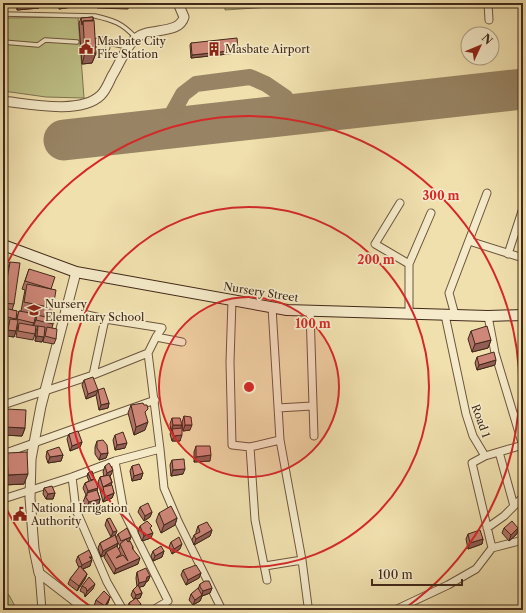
<svg xmlns="http://www.w3.org/2000/svg" width="526" height="613" font-family="'Libre Caslon Text',serif">
  <rect width="100%" height="100%" fill="#f0e0ae"/>
  <filter id="stains"><feTurbulence type="fractalNoise" baseFrequency=".005" numOctaves="4"/><feColorMatrix values="0 0 0 0 .2 0 0 0 0 .09 0 0 0 0 .02 0 0 0 .5 -.17"/></filter>
  <radialGradient id="worn" r=".72"><stop offset=".6" stop-color="#630" stop-opacity="0"/><stop offset="1" stop-color="#630" stop-opacity=".3"/></radialGradient>
  <path fill="#bec187" stroke="#807450" d="M225,3h74l1,2 -75,5z
    M78,17l6,81 -38,-1 -43,-6v-64l2,-9z
    M3,593l6,2 8,15h-14z"/>
  <g fill="none" stroke-linecap="round" stroke-linejoin="round">
    <path stroke="#988464" stroke-width="16" d="M279,116l6,-10v-9
      M180,127l-5,-5 -3,-8 11,-20 13,-10 54,-7 16,7 19,13 10,14 5,3
      M158,130l14,-16"/>
    <path stroke="#988464" stroke-width="41" d="M64,140l459,-51"/>
    <defs>
      <path id="service" d="M3,14l92,2c18,4 27,7 40,21
        M94 46a7 7 0 1 1 14 0a7 7 0 1 1-14 0Z
        M3,42l35,3 7,-5 32,2
        M108,43l20,4"/>
      <path id="minor" d="M488,3l1,17
        M400,203l-25,41 34,20
        M469,241l54,17
        M508,254l15,-46
        M232,300l-2,62 2,83 18,2 5,73 12,60
        M272,307l8,133 22,120 6,46
        M65,310l40,9
        M310,311l4,125
        M409,314v-50l22,-51
        M445,315l21,99 7,22 12,20 -13,7 20,85
        M455,315l-6,-22 38,-100
        M488,316l7,37 28,93
        M93,375l12,-56 57,9 -6,9
        M3,405l90,-30 55,-22
        M278,408l34,-2
        M250,447l30,-7
        M160,449l4,39 14,33 44,89
        M499,452l15,54
        M3,454l152,-54
        M485,456l38,-11
        M115,461l45,-12 -12,-96 8,-16 26,5
        M72,477l4,33 31,72 16,28
        M3,499l69,-22 43,-16 9,51 44,89 -15,9
        M487,528l17,-12 19,-19
        M265,566l37,-6
        M39,573l3,37
        M395,610l53,-25 28,-16 16,-21 31,-8"/>
      <path id="tertiary" d="M3,101c26,3 78,14 98,-6 5,-5 8,-13 11,-19 7,-11 14,-30 24,-38 14,-11 43,-3 48,-21l-6,-14
        M76,272l-35,134 -10,53 -1,39 4,51 5,24 48,37"/>
      <path id="secondary" d="M3,245l73,27 211,38 201,6 35,-1"/>
    </defs>
    <use href="#service" stroke="#6d563e" stroke-width="5.5"/>
    <use href="#minor" stroke="#6d563e" stroke-width="9"/>
    <use href="#tertiary" stroke="#6d563e" stroke-width="11"/>
    <use href="#secondary" stroke="#412819" stroke-width="12"/>
    <use href="#service" stroke="#f5ebca" stroke-width="3.5"/>
    <use href="#minor" stroke="#f5ebca" stroke-width="7"/>
    <use href="#tertiary" stroke="#f5ebca" stroke-width="9"/>
    <use href="#secondary" stroke="#f5ebca" stroke-width="10"/>
  </g>
  <path fill="#b27468" stroke="#412819" fill-rule="evenodd" d="M16,3h25l-2,5 -22,2z
    M59,3h15l-2,4 -13,2z
    M93,17l3,36 -4,10 -10,1 -3,-41 2,-5z
    M191,43l46,10 -46,5 -1,-13z
    M10,262l4,42 -2,6 5,1 -2,9h1l3,-9h2l3,-16 1,-5 -3,-1 7,-20 22,20 2,19 -4,9 4,7 -1,4 4,11 -2,5 -11,-2 1,-5 -2,5 -7,-1 1,-10 2,-5h-2l-1,8 -2,6 -17,-3 2,-12h-1l-1,6 -2,6 -7,-1 1,-13h-1l-3,14 -1,-1v-42l4,-24zM36,315l1,1 -3,9h-1z
    M471,331l20,9 -3,8 -16,4 -4,-13z
    M477,357l18,8 -18,5 -2,-7z
    M84,380l14,10 11,13 -1,5 -9,2 -3,-15 -10,4 -4,-14z
    M131,405l14,25 -11,5 -6,-22z
    M6,409l19,19 -3,8 -19,-1 1,-20z
    M184,416l6,14 -7,1 -1,-9z
    M172,418l9,10 -1,13h-8l-2,-7 1,-3 -1,-7z
    M69,434l13,8 -2,5 -10,4 -3,-12z
    M115,435l10,13 -10,2 -2,-10z
    M97,441l11,12 -2,5 -7,2 -4,-6v-7z
    M196,446l14,15 -16,1v-10z
    M47,451l16,4 -2,6 -13,2 -2,-6z
    M7,453l17,31 -20,1 -1,-22z
    M172,460l11,14 -12,2 -1,-11z
    M105,466l6,9 -1,1 2,6 -1,3 3,8 -2,5 -9,4 -5,-20 2,-5 4,-1 -1,-4z
    M132,466l11,7 -2,6 -9,2 -2,-10z
    M88,473l9,17 3,9 -1,5 -12,3 -4,-5 3,-7 -3,-7 2,-5 4,-2 -2,-5z
    M44,488l11,5 -2,6h-7l-3,-5z
    M140,507l12,5 -2,5 -6,4 -6,-9z
    M159,513l18,5 -2,7 -14,8 -5,-12z
    M107,519l9,19 2,-4 13,3 -2,4 4,6v2l5,15 -24,10 -10,-17 1,-2 -4,2 -3,-9 2,-5 11,-6 -6,-12zM118,543l2,3 -1,3 -2,-2z
    M140,526l11,3v9l-9,3 -4,-9z
    M198,526l14,4 -2,6 -16,9 -2,-5 2,-5 2,-1v-2z
    M504,528h14l-1,6 -8,7 -7,-8z
    M468,534l15,5 -1,5 -14,5 -2,-10z
    M171,542l9,7 -8,5 -3,-7z
    M153,551h11l-2,6 -9,4 -2,-5z
    M78,556l13,3 -1,7 -7,3 4,5 -2,5 -8,12 -9,-7 2,-5 9,-11 -3,-7z
    M183,570l18,3 -2,5 -13,7 -5,-10z
    M137,572l13,4 -2,5 -2,1 -2,4 -5,1 3,6 -2,5 -3,1 2,10 -2,1h-8l-1,-2 1,-5 5,-3 -3,-5 2,-5 4,-3 -1,-9z
    M200,584l12,4 -2,5 -8,3 -2,5 -7,4 -4,-5 2,-6 7,-5z
    M82,586l11,3 -8,8 -1,-4 -4,-2z
    M110,597l-2,6 -5,7h-3l-6,-4 2,-6z"/>
  <path fill="#915e55" stroke="#412819" d="M19,3h22l-2,5 -22,2z
    M51,3h7l-1,3 -8,1z
    M61,3h13l-2,4 -13,2z
    M99,3h32l-3,6 -31,-1z
    M238,50l-1,3 -46,5 1,-3z
    M85,53h11l-4,10 -10,1z
    M8,330l8,1 -2,6 -7,-1z
    M3,331h3l-2,6 -1,-1z
    M37,336l7,1 -2,5 -7,-1z
    M491,340l-3,8 -16,4 3,-8z
    M496,360l-1,5 -18,5 2,-5z
    M98,390l-2,5 -10,4 2,-5z
    M109,403l-1,5 -9,2 2,-5z
    M148,422l-3,8 -11,5 2,-8z
    M173,425h9l-2,5 -8,-1 -1,2z
    M185,425h7l-2,5 -7,1z
    M5,427l20,1 -3,8 -19,-1v-3z
    M182,435l-2,6h-8l2,-5z
    M82,442l-2,5 -10,4 2,-5z
    M127,443l-2,5 -10,2 2,-5z
    M108,453l-2,5 -7,2 2,-6z
    M63,455l-2,6 -13,2 2,-6z
    M211,455l-1,6 -16,1 2,-5z
    M185,469l-2,5 -12,2 2,-6z
    M113,470l-2,5 -6,3 2,-5z
    M143,473l-2,6 -9,2 2,-5z
    M28,474l-4,10 -20,1 4,-10z
    M112,482l-1,5h-8z
    M98,488l-2,5 -9,1 1,-3z
    M55,493l-2,6h-7l2,-5z
    M114,493l-2,5 -9,4 2,-5z
    M100,499l-1,5 -12,3 2,-5z
    M152,512l-2,5 -6,4 1,-5z
    M177,518l-2,7 -14,8 3,-8z
    M518,528l-1,6 -8,7 2,-6z
    M212,530l-2,6 -16,9 2,-6z
    M117,531l-2,5 -4,1 2,-5z
    M153,533l-2,5 -9,3 2,-5z
    M131,537l-2,5 -5,2 2,-5z
    M483,539l-1,5 -14,5 2,-6z
    M118,543l-2,6 -10,3 -1,3 -4,2 2,-6z
    M182,544l-2,5 -8,5 2,-5z
    M164,551l-2,6 -9,4 2,-5z
    M89,557h3l-2,4 2,-1 -2,6 -10,4 2,-5z
    M140,558l-2,6 -24,10 2,-5z
    M201,573l-2,5 -13,7 2,-5z
    M87,574l-2,5 -8,12 2,-5z
    M150,576l-2,5 -2,1 -2,4 -7,2 2,-5 8,-6z
    M95,584l-2,5 -8,8 2,-6z
    M212,588l-2,5 -8,3 -2,5 -7,4 2,-5 7,-5 1,-4z
    M142,593l-2,5 -6,2 2,-5z
    M110,597l-2,6 -5,7 2,-4z
    M141,604l-2,5 -2,1h-4z"/>
  <path fill="#cf8779" stroke="#412819" d="M93,17v4h-10l-1,4 -1,-7z
    M94,20l2,33h-11l-2,-32z
    M237,38l1,12 -46,5 -1,-12z
    M10,262l10,1 -6,41 -11,-1z
    M29,269l26,8 -4,12 -26,-8z
    M27,284l29,6 -3,18 -29,-6z
    M4,308l13,3 -1,8 -13,-3z
    M19,311l17,3 -2,9 -17,-4z
    M37,315l18,4 -2,5 -17,-4z
    M3,318h5l-2,13h-3z
    M10,319l8,1 -2,11 -8,-1z
    M19,323l17,3 -1,8 -17,-3z
    M38,326l7,1 -1,10 -7,-1z
    M487,326l4,14 -16,4 -4,-13z
    M47,327l10,2 -1,10 -11,-3z
    M494,352l2,8 -17,5 -2,-8z
    M93,377l5,13 -10,4 -4,-14z
    M104,388l5,15 -8,2 -3,-15z
    M143,403l1,2h3l1,4 -3,3 3,10 -12,5 -5,-22z
    M6,409l20,1 -1,18 -20,-1z
    M3,414h1l-1,16z
    M184,416l7,1 1,8h-7z
    M172,418h8l2,7h-9z
    M182,428v7l-8,1 -2,-7z
    M78,431l4,11 -10,4 -3,-12z
    M123,432l4,11 -10,2 -2,-10z
    M103,440l4,5 1,8 -7,1 -4,-6v-7z
    M196,446h14l1,9 -15,2z
    M59,447l4,8 -13,2 -3,-6z
    M27,452l1,22 -20,1 -1,-22z
    M184,459l1,10 -12,1 -1,-10z
    M109,463l4,7 -6,3 -2,-7z
    M139,464l4,9 -9,3 -2,-10z
    M92,471l3,9v-1l-4,1 -3,-7z
    M109,475l3,7 -9,5 -3,-10z
    M95,479l3,9 -10,3 -3,-8z
    M112,485l2,8 -9,4 -2,-10z
    M52,486l3,7 -7,1 -4,-6z
    M97,490l3,9 -11,3 -4,-6h2v-3z
    M148,503l4,9 -7,4 -5,-9z
    M171,506l6,12 -13,7 -5,-12z
    M110,518l7,13 -4,1 -6,-13z
    M147,521l5,5 -2,2 3,5 -9,3 -4,-10z
    M512,521l6,7 -7,7 -7,-7z
    M207,522l5,8 -16,9 -2,-4 6,-3 -2,-6z
    M127,528l4,9 -5,2 2,3 2,-1 3,6 -1,1 8,10 -24,11 -10,-17 11,-6 4,8 -5,4 7,-3 5,6 -8,-17 6,-5 -5,2 -3,-7z
    M480,530l3,9 -13,4 -2,-9z
    M115,535l3,8 -15,8 -3,-8z
    M179,537l3,7 -8,5 -3,-7z
    M161,546l3,5 -9,5 -2,-5z
    M89,550l3,7h-3l3,3 -10,5 -4,-9z
    M196,565l5,8 -13,7 -5,-10z
    M80,566l7,8 -8,12 -9,-7z
    M146,568l4,8 -3,1 -1,4 -7,2 -2,-11z
    M89,577l6,7 -8,7 -1,-3 -4,-2z
    M205,581h4l3,7 -9,3 -3,-4v-3z
    M138,585l4,8 -6,2 -3,-5z
    M198,588l4,7 -7,5 -4,-6z
    M104,591l6,6 -5,9 -9,-6z
    M136,598l5,6 -8,6 -4,-7z"/>
  <circle cx="249" cy="387" r="90" fill="#d62828" fill-opacity=".12"/>
  <g fill="none" stroke="#d62828" stroke-width="2">
    <circle cx="249" cy="387" r="90"/>
    <circle cx="249" cy="387" r="180"/>
    <path d="M94 609A271 271 0 0 1 3 502M3 272A271 271 0 1 1 404 609"/>
  </g>
  <defs>
    <symbol id="civic-bare" viewBox="-9 -9 18 18"><path d="M-.6-6.5H3V-4.5H.6V-3L4-1V1h2V6H-6V1h2V-1L-.6-3ZM-1.2 2.5V6h2.4V2.5Z" fill="#8f2418" stroke="#f5ebca" stroke-width="2.5" paint-order="stroke"/></symbol>
    <symbol id="building-bare" viewBox="-9 -9 18 18"><path d="M-4-6H4V6H1V3H-1V6H-4ZM-2.5-4.3h1.7v1.8h-1.7ZM.8-4.3h1.7v1.8H.8ZM-2.5-1h1.7V.8h-1.7ZM.8-1h1.7V.8H.8Z" fill="#8f2418" stroke="#f5ebca" stroke-width="2.5" paint-order="stroke"/></symbol>
    <symbol id="school-bare" viewBox="-9 -9 18 18"><path d="M0-5L7-2L0 1L-7-2ZM-4 1L0 2.5L4 1V4Q0 6-4 4Z" fill="#8f2418" stroke="#f5ebca" stroke-width="2.5" paint-order="stroke"/></symbol>
  </defs>
  <g fill-rule="evenodd">
    <use href="#civic-bare" x="76" y="37" width="20" height="20"/>
    <use href="#building-bare" x="204" y="39" width="20" height="20"/>
    <use href="#school-bare" x="24" y="300" width="20" height="20"/>
    <use href="#civic-bare" x="10" y="504" width="20" height="20"/>
  </g>
  <g text-anchor="middle" stroke-width="3.5" stroke-linejoin="round" paint-order="stroke">
    <g font-size="11" fill="#412819" stroke="#f5ebca" text-anchor="start">
      <text x="97" y="45">Masbate City<tspan x="97" dy="13">Fire Station</tspan></text>
      <text x="225" y="53">Masbate Airport</text>
      <text x="45" y="308">Nursery<tspan x="45" dy="13">Elementary School</tspan></text>
      <text x="31" y="512">National Irrigation<tspan x="31" dy="13">Authority</tspan></text>
    </g>
    <g font-size="11" fill="#412819" stroke="#f5ebca">
      <text transform="translate(261 292) rotate(9)" y="4">Nursery Street</text>
      <text transform="translate(481 421) rotate(70)" y="4">Road 1</text>
    </g>
  </g>
  <circle cx="249" cy="387" r="6" fill="#d62828" stroke="#f5ebca" stroke-width="2"/>
  <g font-size="12" text-anchor="middle" font-weight="bold" fill="#d62828" stroke="#f5ebca" stroke-width="3.5" stroke-linejoin="round" paint-order="stroke">
    <text x="441" y="200">300 m</text>
    <text x="376" y="264">200 m</text>
    <text x="313" y="328">100 m</text>
  </g>
  <rect width="526" height="613" fill="none" stroke="#f0e0ae" stroke-width="16"/>
  <rect x="4" y="4" width="518" height="605" fill="none" stroke="#412819" stroke-width="2"/>
  <rect x="8" y="8" width="510" height="597" fill="none" stroke="#412819"/>
  <g transform="translate(480 46) rotate(46)"><circle r="19" fill="#f5ebca" stroke="#ad9d83"/>
  <path d="M0-3L7 15L0 10L-7 15Z" fill="#8f2418"/>
  <text y="-6" font-size="11" font-weight="bold" text-anchor="middle" fill="#412819">N</text>
  </g>
  <path d="M372 579v6h90v-6" fill="none" stroke="#412819" stroke-width="2"/>
  <text x="378" y="579" font-size="12" fill="#412819" stroke="#f5ebca" stroke-width="3" paint-order="stroke">100 m</text>
  <rect width="100%" height="100%" filter="url(#stains)"/>
  <rect width="100%" height="100%" fill="url(#worn)"/>
</svg>
